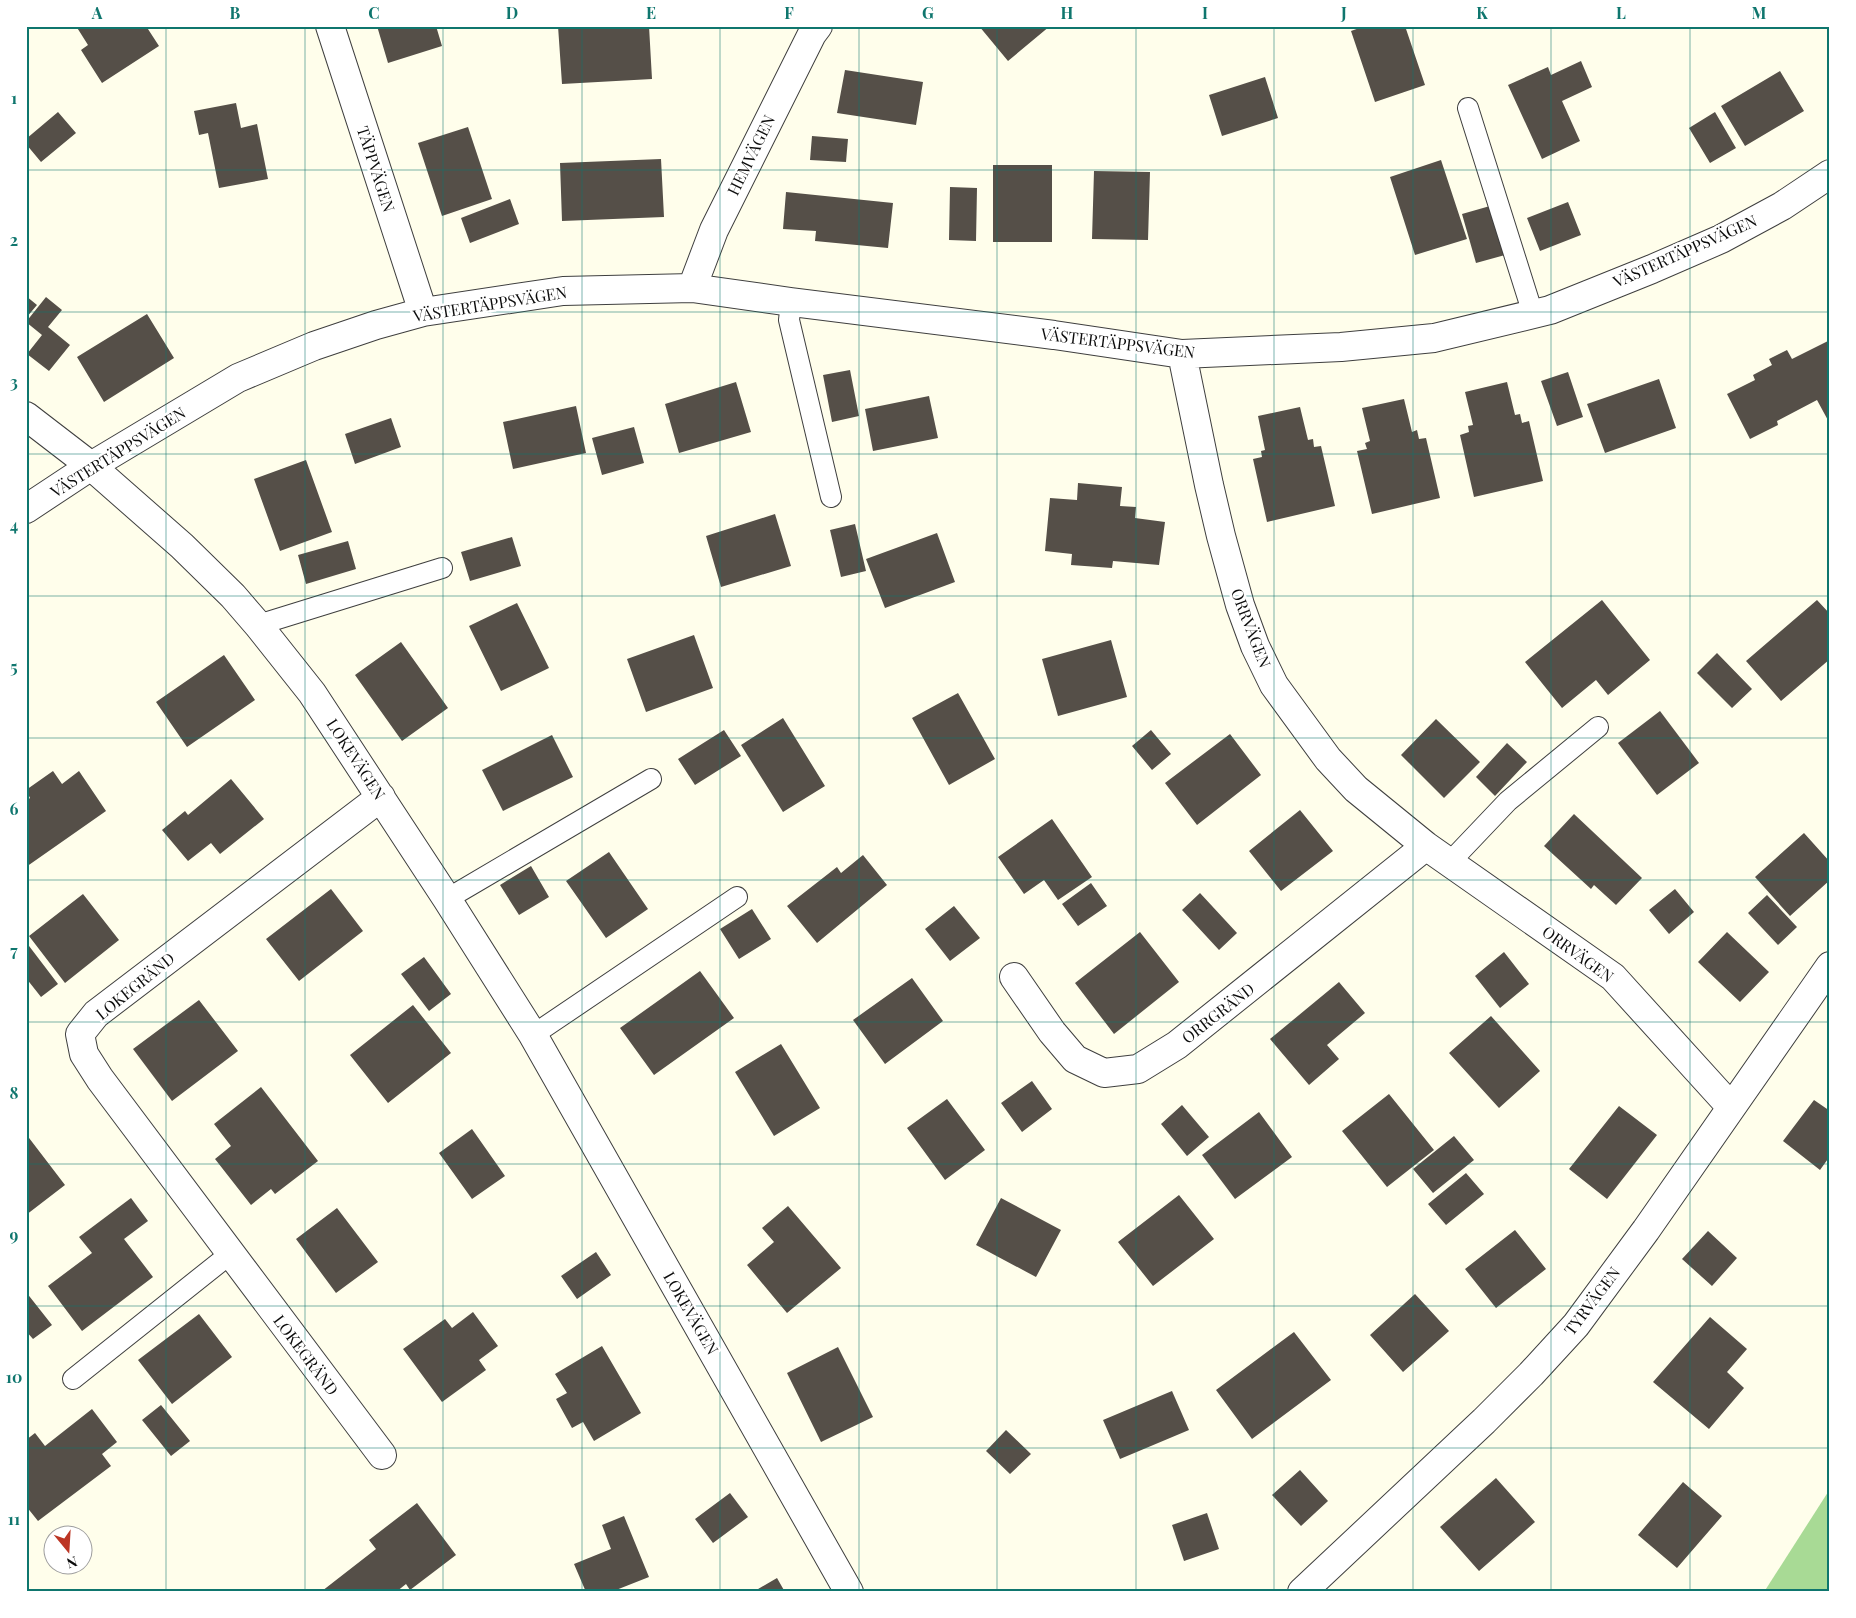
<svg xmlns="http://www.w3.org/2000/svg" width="1856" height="1618" font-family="'Playfair Display',serif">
  <rect width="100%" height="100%" fill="#fffeeb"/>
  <path fill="#a8da95" d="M1830,1489v103h-66z"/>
  <path fill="#554f48" d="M76,26h70l13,20 -57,37 -21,-33 7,-5z
    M377,26h59l6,20 -54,17z
    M558,26h91l3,53 -90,5z
    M979,26h71l-42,35z
    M1365,26h40l20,59 -50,17 -24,-71z
    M1581,61l11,26 -30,14 18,40 -38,18 -34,-74 40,-18 3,8z
    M845,70l78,12 -7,43 -79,-12z
    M1780,71l24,40 -59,35 -24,-40z
    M1265,77l13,41 -56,18 -13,-41z
    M236,103l5,25 16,-4 11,55 -49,9 -11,-55 -9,2 -5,-24z
    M58,112l18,21 -35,29 -15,-18v-5z
    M1715,112l21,36 -26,15 -21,-35z
    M468,127l24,72 -50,17 -24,-73z
    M812,136l36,3 -2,23 -36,-2z
    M661,159l3,58 -102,4 -2,-58z
    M1441,160l26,79 -52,16 -25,-78z
    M993,165h59v77h-59z
    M1094,171l56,1 -2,68 -56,-1z
    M950,187l27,1 -1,53 -27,-1z
    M786,192l107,11 -5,45 -73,-7 1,-10 -33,-2z
    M510,199l9,25 -49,19 -9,-25z
    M1568,202l13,33 -41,16 -13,-33z
    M1490,206l15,49 -29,8 -14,-49z
    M26,296l11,9 -11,13z
    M46,297l16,13 -14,17 22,18 -21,26 -22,-17 15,-19 -16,-13z
    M147,314l27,44 -70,44 -27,-45z
    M1828,341l2,4v79l-13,-24 -40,21 1,4 -28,14 -23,-45 28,-14 -2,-5 19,-10 -3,-6 18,-9 5,9z
    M850,370l9,46 -27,6 -9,-47z
    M1568,372l15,45 -26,9 -16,-45z
    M1659,379l17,49 -71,25 -18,-49z
    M736,382l15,50 -72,21 -14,-49z
    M1507,382l8,33 5,-1 2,9 7,-2 14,60 -69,16 -14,-62 9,-3 -1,-6 5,-1 -8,-33z
    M929,396l9,42 -65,13 -8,-42z
    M1404,399l8,33 5,-2 2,9 7,-1 14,60 -68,16 -15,-63 10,-2 -2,-6 5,-2 -8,-33z
    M576,406l10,47 -73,16 -10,-47z
    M1300,407l8,33 5,-1 1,8 7,-1 14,60 -68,16 -14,-63 9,-2 -1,-6 4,-1 -7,-34z
    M391,418l10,29 -46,17 -10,-30z
    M634,427l10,36 -42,12 -10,-37z
    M306,460l26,72 -52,19 -26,-72z
    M1078,483l44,4 -2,19 16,1 -1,11 30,4 -6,43 -46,-4 -1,7 -41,-3 1,-11 -27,-3 5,-53 27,2z
    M775,514l16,52 -70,21 -15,-51z
    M855,524l11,47 -25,6 -11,-47z
    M937,533l18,49 -70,26 -19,-49z
    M512,537l9,29 -51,15 -9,-29z
    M348,541l8,28 -50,15 -8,-29z
    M1602,600l48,60 -42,35 -12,-15 -34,28 -37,-46z
    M1817,600l13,14v45l-49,42 -35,-40z
    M517,603l32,65 -48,23 -32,-65z
    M694,635l19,53 -67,24 -19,-53z
    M1111,640l16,57 -69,19 -16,-57z
    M401,642l47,66 -46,33 -47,-66z
    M1717,653l35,36 -20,19 -35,-35z
    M224,655l31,45 -68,47 -31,-45z
    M958,693l37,66 -46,26 -37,-67z
    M1660,711l39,52 -42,32 -39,-52z
    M783,718l42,68 -42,26 -42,-67z
    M1436,719l44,43 -36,36 -43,-43z
    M724,730l17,26 -46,29 -17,-26z
    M1151,730l20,24 -19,16 -20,-24z
    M1230,734l31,41 -64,50 -32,-42z
    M552,735l21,42 -70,34 -21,-41z
    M1507,743l20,19 -32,34 -19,-19z
    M53,771l9,13 17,-13 27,40 -80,56v-66l4,-3 -4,-8z
    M231,779l33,40 -44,35 -9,-11 -23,18 -26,-31 23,-19 3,4z
    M1300,810l33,41 -52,40 -32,-40z
    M1574,814l68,64 -26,27 -22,-20 -3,4 -47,-43z
    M1052,819l40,58 -34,23 -14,-20 -20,14 -26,-37z
    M1804,833l26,29v18l-40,36 -35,-39z
    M609,852l39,57 -42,29 -40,-57z
    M863,855l24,30 -70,58 -30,-37 50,-39 4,6z
    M531,866l18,31 -30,18 -19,-30z
    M1091,883l16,23 -29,20 -16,-22z
    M331,889l32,42 -64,50 -33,-42z
    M1675,889l19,23 -25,22 -20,-24z
    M1200,893l37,40 -18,17 -37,-40z
    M83,894l36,46 -54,43 -36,-47z
    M1767,895l30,32 -19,18 -30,-32z
    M954,906l26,32 -30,23 -25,-32z
    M752,909l19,30 -32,20 -19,-30z
    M1140,932l39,50 -65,52 -39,-51z
    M1727,932l42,40 -29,30 -42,-40z
    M26,942l32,42 -17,13 -15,-19z
    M1504,952l25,32 -29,24 -25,-32z
    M424,957l27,37 -22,17 -28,-37z
    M700,971l34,47 -80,57 -34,-47z
    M912,978l31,43 -58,43 -32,-44z
    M1339,982l26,31 -38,32 12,14 -30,26 -39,-46z
    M199,1000l39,51 -66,50 -39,-52z
    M413,1005l38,48 -63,50 -38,-48z
    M1491,1016l49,55 -41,37 -50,-55z
    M781,1044l39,64 -46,28 -39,-64z
    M1032,1081l20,28 -30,23 -21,-29z
    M261,1087l57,74 -43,33 -4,-5 -20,16 -36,-46 16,-13 -17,-22z
    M1389,1094l45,56 -47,37 -45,-56z
    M947,1099l38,51 -40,30 -38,-52z
    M1814,1100l16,11v45l-10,14 -37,-29z
    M1182,1105l27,32 -22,19 -26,-32z
    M1619,1106l38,29 -50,64 -38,-30z
    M1259,1112l33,45 -57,42 -33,-44z
    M472,1129l33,47 -33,23 -33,-46z
    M26,1134l39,51 -39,30z
    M1454,1136l20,24 -41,33 -20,-24z
    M1466,1173l18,21 -38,31 -18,-21z
    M1179,1195l35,44 -61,47 -35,-44z
    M131,1198l17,23 -24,18 29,38 -71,54 -34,-45 44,-33 -13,-16z
    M1001,1198l60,32 -25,47 -60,-32z
    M788,1206l53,62 -54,45 -40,-48 27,-23 -12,-14z
    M337,1208l41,54 -42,31 -40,-54z
    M1515,1230l31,39 -50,39 -31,-39z
    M1708,1231l29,27 -25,28 -30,-27z
    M596,1252l15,23 -34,24 -16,-23z
    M26,1292l26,33 -19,14 -7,-8z
    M1415,1294l34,37 -46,41 -33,-37z
    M473,1312l25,34 -19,14 7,10 -44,32 -39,-53 42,-30 7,9z
    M199,1314l33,43 -60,47 -34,-44z
    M1710,1317l37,32 -20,23 17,16 -35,41 -56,-47z
    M1294,1332l37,48 -79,59 -36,-49z
    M602,1346l39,67 -47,28 -11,-19 -11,6 -16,-29 11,-6 -12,-19z
    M838,1347l35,70 -52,25 -34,-69z
    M1172,1391l17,39 -69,29 -17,-39z
    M161,1405l29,36 -19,15 -29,-36z
    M92,1409l25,33 -15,12 9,12 -73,55 -12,-15v-66l9,-7 10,13z
    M1006,1430l25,24 -21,20 -24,-23z
    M1300,1470l28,31 -27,25 -29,-31z
    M1496,1478l39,44 -56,49 -39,-44z
    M1683,1482l39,34 -45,52 -39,-33z
    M730,1493l18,24 -35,26 -18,-24z
    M417,1503l39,52 -46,35 -4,-6 -10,8h-73l-1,-1 54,-42 -7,-9z
    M1207,1513l12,36 -35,12 -12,-36z
    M624,1516l25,61 -38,15h-25l-12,-28 37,-15 -9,-24z
    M777,1578l8,14h-32z"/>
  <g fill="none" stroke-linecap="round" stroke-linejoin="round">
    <defs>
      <path id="lane" d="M1468,108l65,206
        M791,302l-2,18 42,177
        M258,625l184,-57
        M1450,862l58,-61 90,-74
        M447,899l204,-120
        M533,1035l204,-138
        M73,1379l157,-125"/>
      <path id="street" d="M330,26l93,286
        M692,288l22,-58 98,-196 6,-8
        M1182,354l27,131 12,51 19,69 15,41 19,39 54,74 28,30 70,57 187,131 118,130
        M26,416l65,50 91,80 51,50 25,29 54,68 135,206 86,136 316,557
        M26,509l65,-43 147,-88 76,-32 62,-21 47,-13 140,-21 129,-3 99,14 263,33 128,19 159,-7 93,-9 116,-28 102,-41 69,-30 61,-33 48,-32
        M381,797l-285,217 -16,20 4,20 16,25 282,376
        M1014,977l38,55 23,27 29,14 34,-4 39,-24 249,-199
        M1302,1592l182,-171 47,-47 45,-49 70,-95 184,-264"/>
    </defs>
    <use href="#lane" stroke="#3f3f3f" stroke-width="22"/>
    <use href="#street" stroke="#3f3f3f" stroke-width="30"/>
    <use href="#lane" stroke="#fff" stroke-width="20"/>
    <use href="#street" stroke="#fff" stroke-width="28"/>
  </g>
  <path fill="none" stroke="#0f766e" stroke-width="1" stroke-opacity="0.55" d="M166,26v1566M305,26v1566M443,26v1566M582,26v1566M720,26v1566M859,26v1566M997,26v1566M1136,26v1566M1274,26v1566M1413,26v1566M1551,26v1566M1690,26v1566M26,170h1804M26,312h1804M26,454h1804M26,596h1804M26,738h1804M26,880h1804M26,1022h1804M26,1164h1804M26,1306h1804M26,1448h1804"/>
  <g text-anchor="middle" stroke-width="5" stroke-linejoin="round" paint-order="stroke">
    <g font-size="16" fill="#0c0c0c" stroke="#fff">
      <text transform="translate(751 155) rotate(-64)" y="6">HEMVÄGEN</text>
      <text transform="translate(376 169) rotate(72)" y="6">TÄPPVÄGEN</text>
      <text transform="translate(1685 251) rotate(-24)" y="6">VÄSTERTÄPPSVÄGEN</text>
      <text transform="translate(490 304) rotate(-9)" y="6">VÄSTERTÄPPSVÄGEN</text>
      <text transform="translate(1118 343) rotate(7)" y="6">VÄSTERTÄPPSVÄGEN</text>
      <text transform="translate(118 452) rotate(-32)" y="6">VÄSTERTÄPPSVÄGEN</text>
      <text transform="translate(1251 628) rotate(69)" y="6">ORRVÄGEN</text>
      <text transform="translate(356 759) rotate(57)" y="6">LOKEVÄGEN</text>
      <text transform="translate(1578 954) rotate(36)" y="6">ORRVÄGEN</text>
      <text transform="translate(135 986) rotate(-39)" y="6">LOKEGRÄND</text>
      <text transform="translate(1218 1013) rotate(-38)" y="6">ORRGRÄND</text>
      <text transform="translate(1592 1301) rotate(-53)" y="6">TYRVÄGEN</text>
      <text transform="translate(691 1313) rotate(60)" y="6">LOKEVÄGEN</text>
      <text transform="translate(306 1355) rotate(53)" y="6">LOKEGRÄND</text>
    </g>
  </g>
  <rect width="1856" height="1618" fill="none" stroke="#ffffff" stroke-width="55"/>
  <g transform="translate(68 1550) rotate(162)"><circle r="24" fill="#ffffff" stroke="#9e9e9e"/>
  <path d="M0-4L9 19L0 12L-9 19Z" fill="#bc3524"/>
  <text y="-8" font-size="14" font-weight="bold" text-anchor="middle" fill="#0c0c0c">N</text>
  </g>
  <rect x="28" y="28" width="1800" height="1562" fill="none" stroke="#0f766e" stroke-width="2"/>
  <g font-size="16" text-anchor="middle" font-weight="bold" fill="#0f766e">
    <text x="97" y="19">A</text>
    <text x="235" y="19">B</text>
    <text x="374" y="19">C</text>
    <text x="512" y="19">D</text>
    <text x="651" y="19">E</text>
    <text x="789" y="19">F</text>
    <text x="928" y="19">G</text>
    <text x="1067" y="19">H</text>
    <text x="1205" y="19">I</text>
    <text x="1344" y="19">J</text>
    <text x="1482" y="19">K</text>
    <text x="1621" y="19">L</text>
    <text x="1759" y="19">M</text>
    <text x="14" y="104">1</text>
    <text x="14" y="246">2</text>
    <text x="14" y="388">3</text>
    <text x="14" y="531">4</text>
    <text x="14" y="673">5</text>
    <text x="14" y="815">6</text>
    <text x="14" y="957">7</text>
    <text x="14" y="1099">8</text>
    <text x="14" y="1241">9</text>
    <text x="14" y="1383">10</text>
    <text x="14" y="1525">11</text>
  </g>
</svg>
